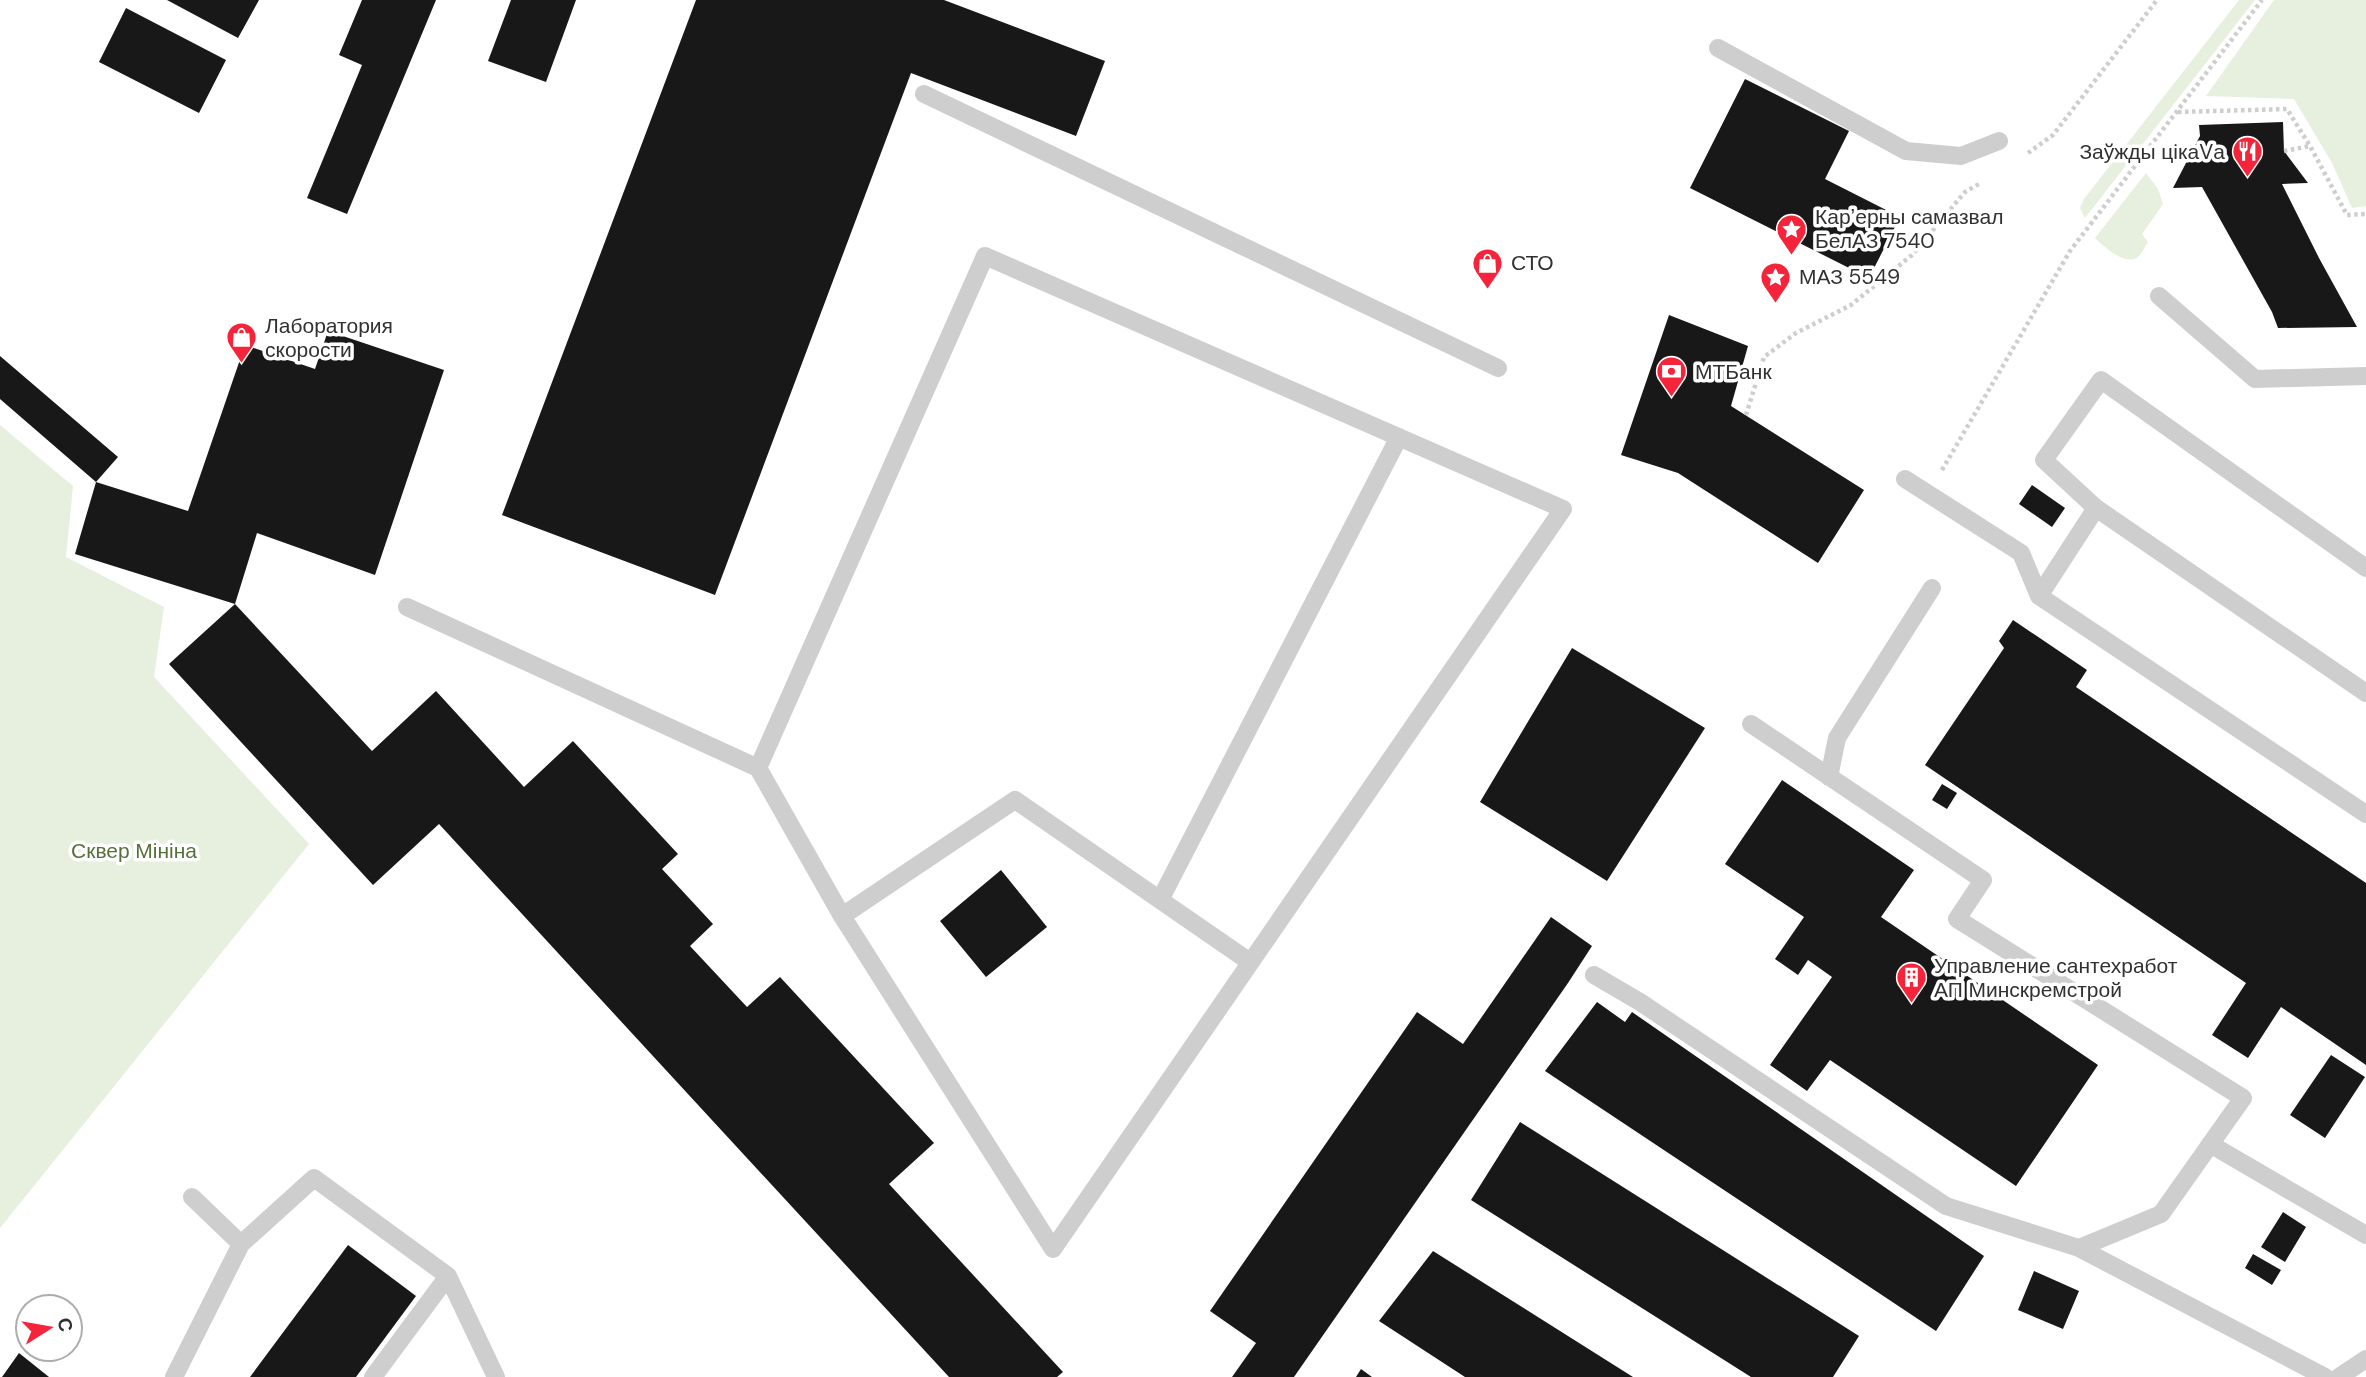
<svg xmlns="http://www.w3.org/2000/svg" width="2366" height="1377" font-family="'DM Sans',sans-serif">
  <rect width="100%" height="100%" fill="#fff"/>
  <path fill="#e7efde" d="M2239,0h16l-170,218 -5,-10 4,-9z
    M2274,0h92v206l-14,2 -20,-45 -38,-64 -88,-3z
    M2146,173l12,16 5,15 -21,30 6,8c-3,4 -6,11 -9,14 -12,12 -36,-10 -44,-18z
    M0,425l73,61 -7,71 98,50 -10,70 155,167 -309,384z"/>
  <path fill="#181818" d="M167,0h92l-21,38z
    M362,0h74l-89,214 -40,-16 55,-133 -23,-10z
    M511,0h65l-30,82 -58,-21z
    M696,0h248l161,61 -29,75 -165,-63 -196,522 -213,-80z
    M126,8l100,52 -27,53 -100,-51z
    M1745,79l104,52 -24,48 75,38 -31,61 -179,-90z
    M2283,122l1,29 24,32 -26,1 37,74 38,69 -79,1 -6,-16 -70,-125 -29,1 27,-52 -1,-11z
    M1669,315l79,31 -17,60 133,84 -46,73 -140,-90 -57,-18z
    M328,331l116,39 -69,205 -118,-42 -22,71 137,147 64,-60 88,96 49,-46 105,113 -16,15 51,55 -23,22 57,61 33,-30 154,166 -45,41 174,188 -6,5h-108l-510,-553 -66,61 -204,-221 66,-60 -160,-50 21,-72 92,29 57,-166 70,24z
    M0,356l118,101 -22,25 -96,-83z
    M2032,485l33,23 -13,19 -33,-23z
    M2013,620l74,50 -11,17 290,196v182l-85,-58 -33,51 -36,-23 34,-52 -321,-218 79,-117 -5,-7z
    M1572,648l133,80 -98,153 -127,-79z
    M1782,780l132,90 -33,47 217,148 -82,121 -186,-126 -23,31 -37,-26 62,-88 -24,-17 -10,15 -23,-16 29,-42 -79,-53z
    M1942,784l15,9 -10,16 -15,-9z
    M1001,870l46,57 -61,50 -46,-56z
    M1551,917l41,29 -24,37 -274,394h-62l24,-34 -46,-32 207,-299 46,32z
    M1597,1002l28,20 7,-10 352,244 -48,75 -391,-260z
    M2331,1055l34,22 -40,61 -35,-23z
    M1520,1122l339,214 -26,41h-82l-280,-177z
    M2283,1212l23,15 -21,35 -24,-15z
    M348,1245l68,51 -60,81h-106z
    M1433,1251l200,126h-168l-86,-56z
    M2253,1254l28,16 -9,15 -27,-17z
    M2034,1271l45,20 -16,38 -45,-19z
    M19,1353l30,24h-47z
    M1361,1369l11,8h-16z"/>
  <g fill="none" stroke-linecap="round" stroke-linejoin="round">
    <path stroke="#cecece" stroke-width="4.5" stroke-dasharray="3.5 3.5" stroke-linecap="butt" d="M2178,112l109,-3 23,37
      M2284,151l26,-5 37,69 19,-1
      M2028,153l25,-18 104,-135
      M1746,415l18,-58 32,-24 55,-28 61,-50 53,-63 14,-8
      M1942,470l128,-219 192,-251"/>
    <path stroke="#cecece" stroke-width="18" d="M1718,48l188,103 55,5 38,-15
      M924,94l574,274
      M2159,296l96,83 111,-3
      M1905,479l116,74 18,43 57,-88
      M2366,568l-265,-188 -57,80 52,48 270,185
      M2039,596l327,218
      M407,607l351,161 84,148 211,333 510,-740 -578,-253 -227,512
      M1829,777l8,-39 95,-150
      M1160,900l239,-463
      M842,916l173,-116 235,162
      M1594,975l46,27 306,204 133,42 82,-34 82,-116 -286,-179 26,-39 -232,-156
      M2210,1144l156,91
      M192,1197l49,47
      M2079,1248l246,129
      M174,1377l67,-133 73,-66 134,98 48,101
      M373,1377l75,-101
      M2339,1377l27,-18"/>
  </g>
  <defs>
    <symbol id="restaurant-pin" viewBox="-11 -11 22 30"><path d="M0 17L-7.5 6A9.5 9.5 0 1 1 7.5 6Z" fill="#f6243b" stroke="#fff"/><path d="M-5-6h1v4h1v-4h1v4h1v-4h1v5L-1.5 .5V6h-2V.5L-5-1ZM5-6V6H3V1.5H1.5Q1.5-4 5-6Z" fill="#fff"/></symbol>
    <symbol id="sight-pin" viewBox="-11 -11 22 30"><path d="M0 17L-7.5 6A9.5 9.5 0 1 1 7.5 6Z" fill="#f6243b" stroke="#fff"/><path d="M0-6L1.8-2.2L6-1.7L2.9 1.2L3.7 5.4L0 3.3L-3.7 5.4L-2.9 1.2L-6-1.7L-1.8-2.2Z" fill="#fff"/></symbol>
    <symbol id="shop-pin" viewBox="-11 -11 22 30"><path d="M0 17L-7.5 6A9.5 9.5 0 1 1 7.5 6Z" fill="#f6243b" stroke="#fff"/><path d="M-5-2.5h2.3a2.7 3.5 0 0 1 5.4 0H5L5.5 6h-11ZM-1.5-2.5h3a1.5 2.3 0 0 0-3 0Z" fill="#fff"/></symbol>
    <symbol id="bank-pin" viewBox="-11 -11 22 30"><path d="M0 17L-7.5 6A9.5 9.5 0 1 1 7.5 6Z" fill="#f6243b" stroke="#fff"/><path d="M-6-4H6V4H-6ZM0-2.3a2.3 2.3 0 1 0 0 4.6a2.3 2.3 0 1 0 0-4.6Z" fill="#fff"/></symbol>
    <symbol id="building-pin" viewBox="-11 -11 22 30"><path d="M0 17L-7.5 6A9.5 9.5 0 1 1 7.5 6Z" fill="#f6243b" stroke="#fff"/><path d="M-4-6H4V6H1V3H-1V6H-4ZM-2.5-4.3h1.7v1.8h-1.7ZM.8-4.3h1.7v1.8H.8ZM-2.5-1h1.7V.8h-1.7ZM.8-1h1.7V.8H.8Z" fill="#fff"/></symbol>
  </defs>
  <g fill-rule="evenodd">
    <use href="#restaurant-pin" x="2230" y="134" width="35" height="47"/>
    <use href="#sight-pin" x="1774" y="212" width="35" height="47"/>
    <use href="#shop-pin" x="1470" y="246" width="35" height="47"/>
    <use href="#sight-pin" x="1758" y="260" width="35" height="47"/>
    <use href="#shop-pin" x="224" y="320" width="35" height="47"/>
    <use href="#bank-pin" x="1654" y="354" width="35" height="47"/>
    <use href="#building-pin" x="1894" y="960" width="35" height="47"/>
  </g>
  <g text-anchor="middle" stroke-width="7" stroke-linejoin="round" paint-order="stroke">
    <g font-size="21" fill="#313131" stroke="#fff" text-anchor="start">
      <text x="2225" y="159" text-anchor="end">Заўжды цікаVа</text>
      <text x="1815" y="224">Карʼерны самазвал<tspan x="1815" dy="24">БелАЗ 7540</tspan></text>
      <text x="1511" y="270">СТО</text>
      <text x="1799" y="284">МАЗ 5549</text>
      <text x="265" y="333">Лаборатория<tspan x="265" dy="24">скорости</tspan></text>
      <text x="1695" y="379">МТБанк</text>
      <text x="1934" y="973">Управление сантехработ<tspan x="1934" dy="24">АП Минскремстрой</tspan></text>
    </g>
    <g font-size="21" fill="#557139" stroke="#fff">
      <text x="134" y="858">Сквер Мініна</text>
    </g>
  </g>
  <g transform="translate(49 1328) rotate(79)"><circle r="33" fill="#ffffff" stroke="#adadad" stroke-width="2"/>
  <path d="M0-5L12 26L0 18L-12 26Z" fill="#f6243b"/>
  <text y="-10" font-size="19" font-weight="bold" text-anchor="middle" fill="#313131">С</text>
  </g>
</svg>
